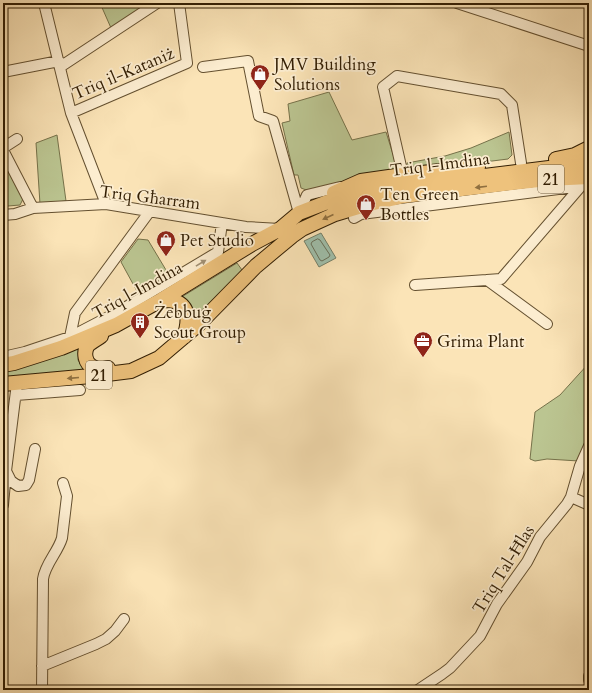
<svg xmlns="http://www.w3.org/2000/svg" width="592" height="693" font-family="Cardo,serif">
  <rect width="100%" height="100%" fill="#fbe4b7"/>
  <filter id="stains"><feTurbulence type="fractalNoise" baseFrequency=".005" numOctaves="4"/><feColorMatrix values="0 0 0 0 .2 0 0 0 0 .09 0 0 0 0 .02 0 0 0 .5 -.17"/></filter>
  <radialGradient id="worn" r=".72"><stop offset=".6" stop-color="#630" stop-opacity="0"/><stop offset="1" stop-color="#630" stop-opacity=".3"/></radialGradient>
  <path fill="#bbc591" stroke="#76724a" d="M100,3h49l-38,25z
    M329,92l23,48 34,-8 11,35 -4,5 -48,9 -36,10 -8,-3 -3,-13h-4l-12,-52 8,-2 -2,-17z
    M509,132l3,23 -4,4 -95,12 -5,-3 -1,-5 38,-7 26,-8z
    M57,135l9,66 -26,3 -4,-61z
    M3,162l20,37 -3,6 -12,1 -5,-5z
    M138,239l10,1 21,35 -31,18 -17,-31z
    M237,263l5,7 -47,50c-2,-13 -5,-15 -15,-22z
    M80,346l-2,14 6,10 -81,8v-8z
    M589,363v84l-10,14 -32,-2 -12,2 -5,-2 5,-47 25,-17z"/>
  <path fill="#9fbfab" stroke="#737f68" d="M321,233l15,25 -17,9 -15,-26z"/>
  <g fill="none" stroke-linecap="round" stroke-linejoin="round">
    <path stroke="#686e57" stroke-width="1" d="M318,239l2,1 10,15 -1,2 -7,4 -2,-1 -9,-16 1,-2z"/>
    <defs>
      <path id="minor" d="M44,3l27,110 35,91
        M457,3l132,43
        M60,67l97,-64
        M203,67l45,-6 11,55 14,5 26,92
        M3,72l56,-11
        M71,113l116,-50 -8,-60
        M3,148l14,-9
        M3,150l30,58
        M403,175l-20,-88 14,-11 104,18 11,11 9,58
        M299,213l8,-18 33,-8
        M3,215l12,-1 18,-6 73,-4 140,23 34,2
        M354,218l7,-4 213,-27 8,-10
        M487,280l60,44
        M415,285l86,-6 81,-94
        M70,337l5,-24 75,-102
        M3,357l22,-5 45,-15 46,-24 102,-61 4,-29
        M16,395l64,-5
        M6,471l5,10 7,5 8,-1 3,-5 6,-31
        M571,497l18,8
        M3,505l3,-34 11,-88
        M42,666l54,-22 10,-5 9,-8 9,-12
        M589,676v4
        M42,690l1,-111c2,-15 15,-27 19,-41l5,-42 -4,-13
        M418,690l24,-16 8,-6 30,-32 17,-32 30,-42 13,-25 27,-33 4,-7 9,-31 9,-20"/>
      <path id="highway" d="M556,159l19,-4 14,-7
        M334,193l27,-12 42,-6 75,-8
        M161,300c5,0 11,0 16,2 14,7 11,24 7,35
        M101,336c-4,3 -10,6 -13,9 -5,7 -3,19 5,22 4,3 11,2 15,1
        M3,365l11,-2 47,-15 55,-23 45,-25 91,-56 28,-15 19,-16 26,-10 19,-6 25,-5 34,-6 186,-23
        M3,384l88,-8 40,-5 28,-13 40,-34 57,-58 36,-30 10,-7 33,-15 30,-9 39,-9 116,-14 28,-3 41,-2"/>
    </defs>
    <use href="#minor" stroke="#645030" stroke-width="12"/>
    <use href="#highway" stroke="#321e03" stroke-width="16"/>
    <use href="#minor" stroke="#fcedd0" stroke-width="10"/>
    <use href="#highway" stroke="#eec27c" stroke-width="14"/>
  </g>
  <defs><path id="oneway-solid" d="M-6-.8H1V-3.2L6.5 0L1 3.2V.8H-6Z"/></defs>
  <g fill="#907040">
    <use href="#oneway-solid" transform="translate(481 187) rotate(173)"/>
    <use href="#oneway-solid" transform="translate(328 217) rotate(156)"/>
    <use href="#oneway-solid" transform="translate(73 378) rotate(175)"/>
  </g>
  <use fill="#a19074" href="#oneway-solid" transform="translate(201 263) rotate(-31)"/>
  <defs>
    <symbol id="shop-pin" viewBox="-11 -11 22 30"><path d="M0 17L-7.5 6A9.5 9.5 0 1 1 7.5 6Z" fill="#8f2418" stroke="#fcedd0"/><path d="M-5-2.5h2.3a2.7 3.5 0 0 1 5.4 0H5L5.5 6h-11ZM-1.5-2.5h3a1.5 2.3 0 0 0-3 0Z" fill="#fff"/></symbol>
    <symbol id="building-pin" viewBox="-11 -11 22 30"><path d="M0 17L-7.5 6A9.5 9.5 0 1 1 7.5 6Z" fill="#8f2418" stroke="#fcedd0"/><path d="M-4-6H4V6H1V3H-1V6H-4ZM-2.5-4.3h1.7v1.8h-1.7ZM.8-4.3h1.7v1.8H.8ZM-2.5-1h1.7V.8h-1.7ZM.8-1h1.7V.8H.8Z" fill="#fff"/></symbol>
    <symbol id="office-pin" viewBox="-11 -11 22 30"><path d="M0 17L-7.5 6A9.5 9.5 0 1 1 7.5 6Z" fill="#8f2418" stroke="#fcedd0"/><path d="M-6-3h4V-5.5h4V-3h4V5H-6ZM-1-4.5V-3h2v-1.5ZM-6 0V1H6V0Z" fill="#fff"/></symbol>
  </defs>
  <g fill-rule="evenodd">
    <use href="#shop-pin" x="249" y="63" width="22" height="30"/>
    <use href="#shop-pin" x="355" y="193" width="22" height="30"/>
    <use href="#shop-pin" x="155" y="229" width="22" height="30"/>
    <use href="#building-pin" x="129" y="311" width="22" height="30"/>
    <use href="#office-pin" x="412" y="330" width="22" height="30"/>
  </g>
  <g text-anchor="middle" stroke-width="3.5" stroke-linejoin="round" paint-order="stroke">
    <g fill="#fcedd0" stroke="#6f5c40" stroke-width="1">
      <rect x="538" y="165" width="26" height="28" rx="3"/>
      <rect x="86" y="361" width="26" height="28" rx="3"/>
    </g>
    <g font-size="16" font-weight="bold" fill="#321e03">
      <text x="551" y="185">21</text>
      <text x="99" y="381">21</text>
    </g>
    <g font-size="17" fill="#321e03" stroke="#fcedd0" text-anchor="start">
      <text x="274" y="70">JMV Building<tspan x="274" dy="20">Solutions</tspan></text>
      <text x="380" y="200">Ten Green<tspan x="380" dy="20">Bottles</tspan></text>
      <text x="180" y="246">Pet Studio</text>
      <text x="154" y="318">Żebbuġ<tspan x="154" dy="20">Scout Group</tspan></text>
      <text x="437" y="347">Grima Plant</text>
    </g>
    <g font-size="17" fill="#321e03" stroke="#fcedd0">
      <text transform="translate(123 73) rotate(-23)" y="6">Triq il-Kataniż</text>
      <text transform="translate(440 164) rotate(-7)" y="6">Triq l-Imdina</text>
      <text transform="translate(150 197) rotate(7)" y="6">Triq Għarram</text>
      <text transform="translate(137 290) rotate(-29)" y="6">Triq l-Imdina</text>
      <text transform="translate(503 569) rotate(-58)" y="6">Triq Tal-Ħlas</text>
    </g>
  </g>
  <rect width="592" height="693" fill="none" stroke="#fbe4b7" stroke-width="16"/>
  <rect x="4" y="4" width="584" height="685" fill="none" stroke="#321e03" stroke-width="2"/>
  <rect x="8" y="8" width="576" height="677" fill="none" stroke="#321e03"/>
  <rect width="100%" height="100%" filter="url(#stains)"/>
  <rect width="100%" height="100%" fill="url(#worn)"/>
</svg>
